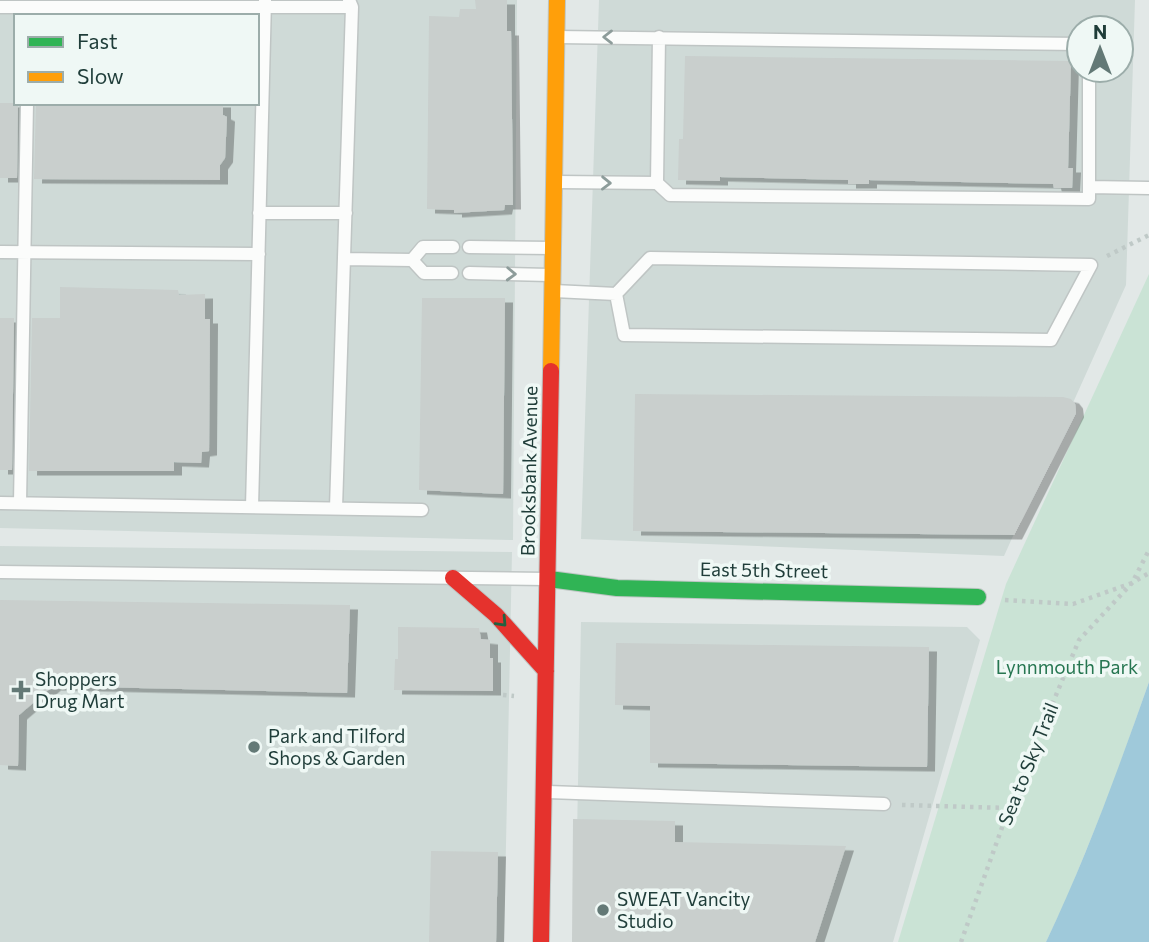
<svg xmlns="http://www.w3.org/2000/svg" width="1149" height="942" font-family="Commissioner,sans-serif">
  <defs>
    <filter id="shadow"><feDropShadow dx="8" dy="4.5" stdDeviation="0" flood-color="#0004"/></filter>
  </defs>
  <rect width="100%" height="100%" fill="#e2e8e7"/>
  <path fill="#cfdad7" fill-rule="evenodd" d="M0,0h517l-4,540 -513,-12zM16,16h241v87h-241z
    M599,0h536l-9,285 -122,271 -423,-17zM1079,28h42v42h-42z
    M0,546l512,6 -8,390h-504z
    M581,622l386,5 13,13 -87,302h-318z"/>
  <path fill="#cae3d5" d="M1149,274v408l-37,105 -46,113 -20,42h-148l108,-358z"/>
  <path fill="#9fc9da" d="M1149,682v260h-103c40,-84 72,-172 103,-260z"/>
  <path fill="#c9cfcd" filter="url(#shadow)" d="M475,0h32v31h4l2,174h-8l-1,5 -50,3v-3l-27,-1 2,-193 30,1 1,-8h16z
    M685,56l386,5 -3,107h5l-1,20h-18l-1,-4 -184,-4v4h-21v-4l-128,-3v4l-42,-1 1,-41h4z
    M0,103h18l-1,75h-17z
    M36,103h187v12l4,2 -2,41 -5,7v15l-186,-1z
    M60,287l118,3 1,5 26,-1v25h5l-1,132 -7,1 -1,11 -27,-1v9h-145l3,-153h28z
    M422,298h83l-2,196 -84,-4z
    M0,318h14l-2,152h-12z
    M635,394l428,3 8,2 4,5 1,9 -62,122 -381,-4z
    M0,600l350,5 -3,88 -294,-7 -34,29 -1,51 -18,-1z
    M398,627l81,1 2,11 9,1v18h3v33l-99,-1 1,-31h3z
    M616,643l313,4 -2,120 -277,-4v-57l-35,-1z
    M573,819l102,2v21l171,4 -31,96h-243z
    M431,851l67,1 -2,90h-67z"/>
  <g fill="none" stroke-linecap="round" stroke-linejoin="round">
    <defs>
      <path id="lane" d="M0,7h352
        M558,37l521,7
        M558,182l99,1 13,12 419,4v-129
        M657,183l2,-146
        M1089,187l60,1
        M259,213h87
        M469,247l82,1
        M0,252l259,2
        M344,259l68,1 12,13h28
        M412,260l11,-13h30
        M469,273l80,2
        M554,291l62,3 8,41 427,5 40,-75 -441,-7 -34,36
        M0,503l422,7
        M20,503l7,-400
        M252,507l13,-507
        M336,508l16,-501 -3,-7
        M0,572l546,7
        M548,792l336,12"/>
      <path id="fast" d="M549,579l68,9 361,9"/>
      <path id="slow" d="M551,371l6,-371"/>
      <path id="jam" d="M453,578l43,37 50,56
        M541,942l10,-571"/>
    </defs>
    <use href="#lane" stroke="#bfc5c4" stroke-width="15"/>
    <use href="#fast" stroke="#bec6c4" stroke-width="18"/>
    <use href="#slow" stroke="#bec6c4" stroke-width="18"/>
    <use href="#jam" stroke="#bec6c4" stroke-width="18"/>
    <path stroke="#bfc9c7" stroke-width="4.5" stroke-dasharray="3.5 5" stroke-linecap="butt" d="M1107,256l42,-21
      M1005,600l68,4 59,-21 17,-33
      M503,695l11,1
      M902,805l107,3
      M961,942l48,-134 70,-168 53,-57 17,-10"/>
    <use href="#lane" stroke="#fbfcfb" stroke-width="12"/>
    <use href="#fast" stroke="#30b455" stroke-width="16"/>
    <use href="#slow" stroke="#ff9f0a" stroke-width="16"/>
    <use href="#jam" stroke="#e5322d" stroke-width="16"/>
  </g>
  <defs><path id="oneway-chevron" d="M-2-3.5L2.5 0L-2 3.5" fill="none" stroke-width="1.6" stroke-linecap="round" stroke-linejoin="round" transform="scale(1.75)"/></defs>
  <g stroke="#8d9c9a">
    <use href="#oneway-chevron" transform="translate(608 37) rotate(-180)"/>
    <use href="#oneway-chevron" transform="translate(606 183) rotate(1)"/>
    <use href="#oneway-chevron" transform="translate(511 274) rotate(2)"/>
  </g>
  <use stroke="#246141" href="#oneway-chevron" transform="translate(502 622) rotate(47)"/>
  <g fill="#637976" stroke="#eff8f5" stroke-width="2.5">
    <path d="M17.5 679.5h7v7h7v7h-7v7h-7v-7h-7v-7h7z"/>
    <circle cx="254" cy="747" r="7"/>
    <circle cx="603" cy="910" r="7"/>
  </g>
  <g text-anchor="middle" stroke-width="7" stroke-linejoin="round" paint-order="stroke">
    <g font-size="19" fill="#1f3d39" stroke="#eff8f5">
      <text transform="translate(529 471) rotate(-89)" y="7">Brooksbank Avenue</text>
      <text transform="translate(764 570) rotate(1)" y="7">East 5th Street</text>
      <text transform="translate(1028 764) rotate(-68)" y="7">Sea to Sky Trail</text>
    </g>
    <g font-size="19" fill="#267651" stroke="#eff8f5">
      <text x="1067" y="674">Lynnmouth Park</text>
    </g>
    <g font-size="19" fill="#1f3d39" stroke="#eff8f5" text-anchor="start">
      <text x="35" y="686">Shoppers<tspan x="35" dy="22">Drug Mart</tspan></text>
      <text x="268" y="743">Park and Tilford<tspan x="268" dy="22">Shops &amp; Garden</tspan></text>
      <text x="617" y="906">SWEAT Vancity<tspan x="617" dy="22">Studio</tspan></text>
    </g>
  </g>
  <rect x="14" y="14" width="245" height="91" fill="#eff8f5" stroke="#9cadaa" stroke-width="2"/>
  <rect x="28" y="37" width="35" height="10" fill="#30b455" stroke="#9cadaa" stroke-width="2"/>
  <text x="77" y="49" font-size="21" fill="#1f3d39">Fast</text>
  <rect x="28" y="72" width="35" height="10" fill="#ff9f0a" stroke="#9cadaa" stroke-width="2"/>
  <text x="77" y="84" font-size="21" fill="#1f3d39">Slow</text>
  <g transform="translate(1100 49)"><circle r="33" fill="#eff8f5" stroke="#9cadaa" stroke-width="2"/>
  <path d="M0-5L12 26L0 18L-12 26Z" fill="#637976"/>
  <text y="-10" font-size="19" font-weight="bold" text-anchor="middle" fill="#1f3d39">N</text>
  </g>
</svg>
